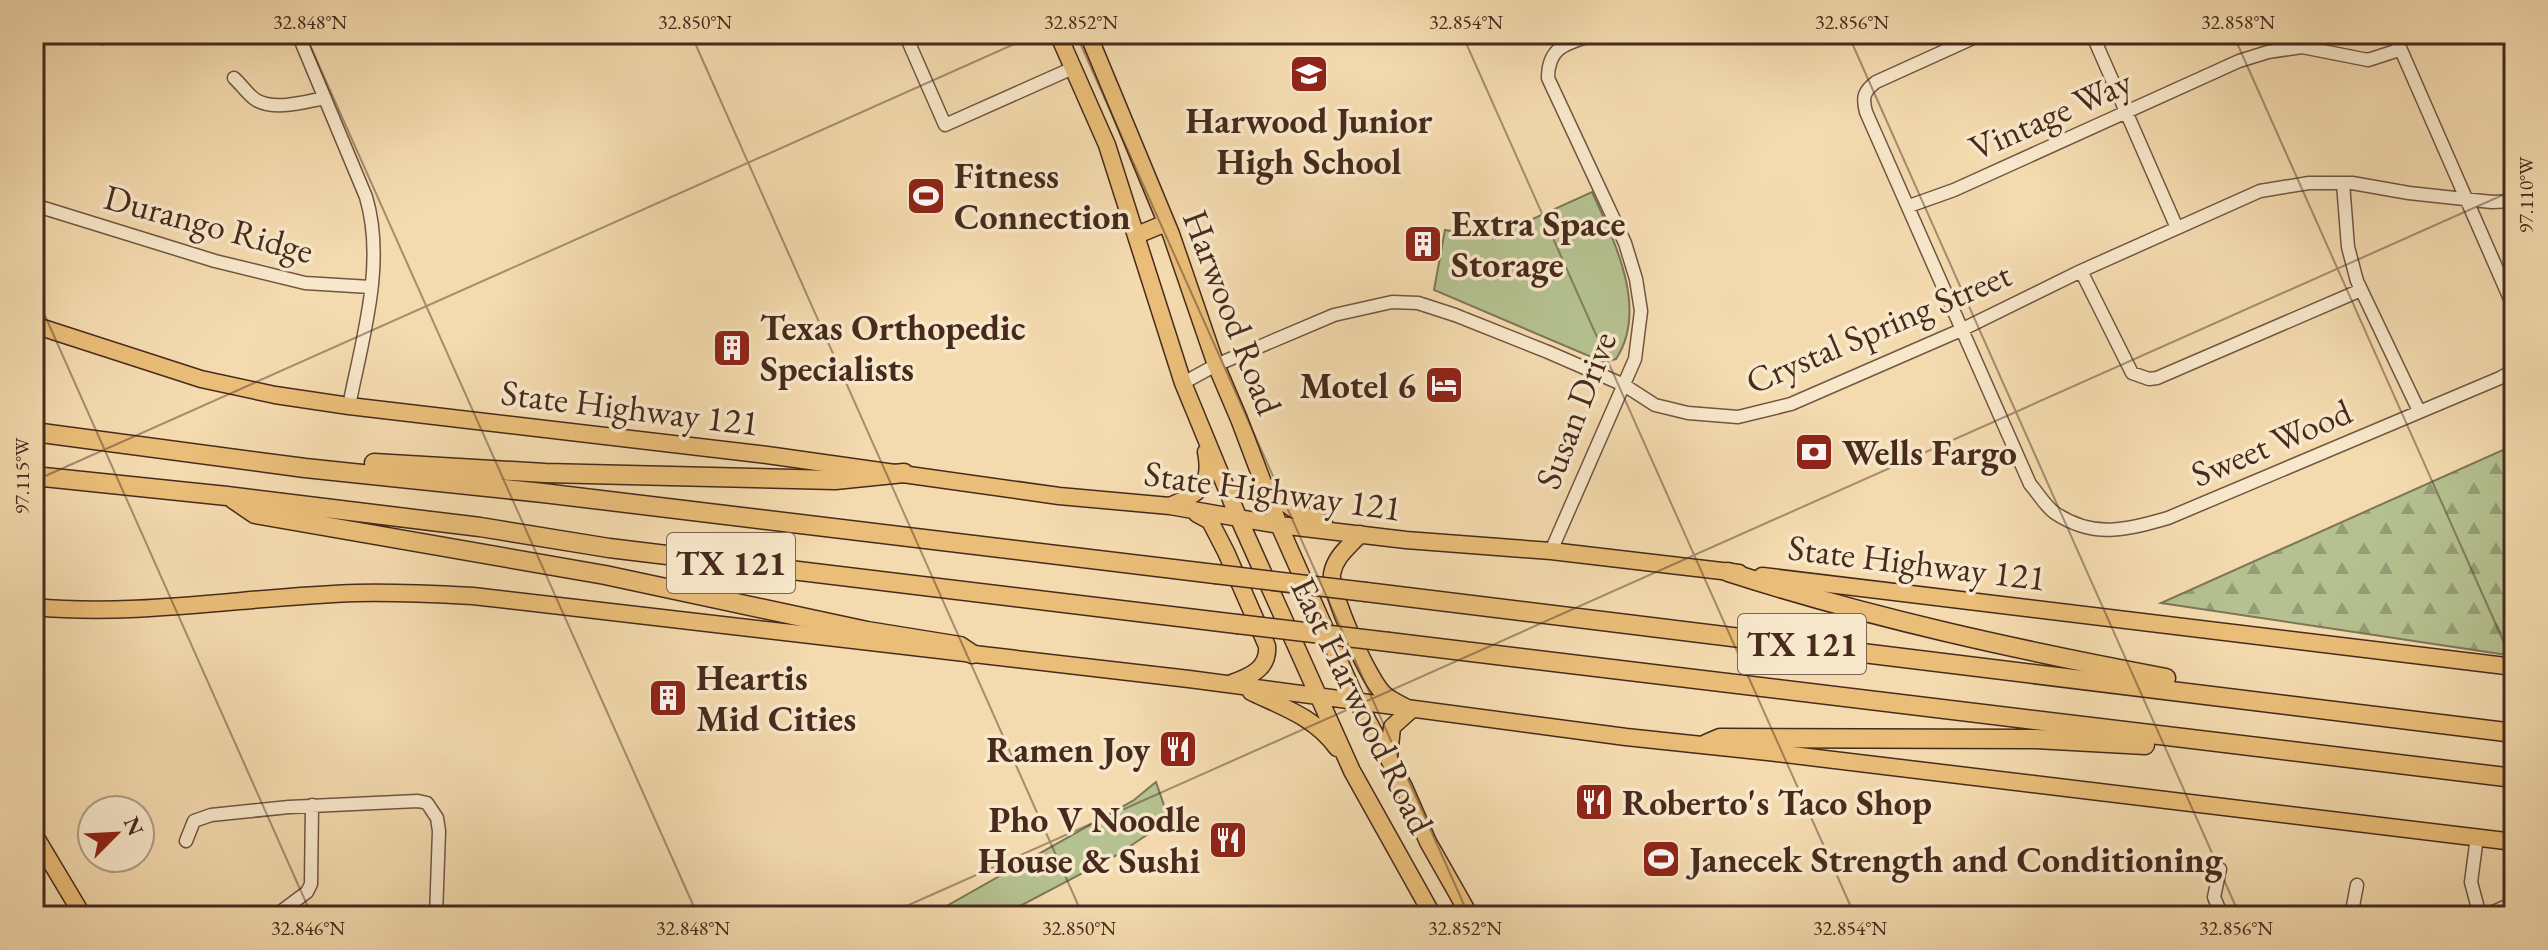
<svg xmlns="http://www.w3.org/2000/svg" width="2548" height="950" font-family="'EB Garamond',serif">
  <defs>
    <pattern id="forest-firs" width="22" height="20" patternUnits="userSpaceOnUse" patternTransform="scale(2)"><rect width="22" height="20" fill="#b5c190"/><path d="M5 1l3.5 6h-7zM16 11l3.5 6h-7z" fill="#959d75"/></pattern>
  </defs>
  <rect width="100%" height="100%" fill="#f4dbaf"/>
  <filter id="stains"><feTurbulence type="fractalNoise" baseFrequency=".0025" numOctaves="4"/><feColorMatrix values="0 0 0 0 .2 0 0 0 0 .09 0 0 0 0 .02 0 0 0 .5 -.17"/></filter>
  <radialGradient id="worn" r=".72"><stop offset=".6" stop-color="#630" stop-opacity="0"/><stop offset="1" stop-color="#630" stop-opacity=".3"/></radialGradient>
  <path fill="#b5c190" stroke="#7e7656" stroke-width="2" d="M1592,192c22,48 57,117 24,167l-13,3 -169,-72 11,-60 46,8z
    M1156,782l13,38 -52,35 -116,61h-72l205,-116z"/>
  <path fill="url(#forest-firs)" stroke="#7e7656" stroke-width="2" d="M2514,445v211l-353,-53z"/>
  <g fill="none" stroke-linecap="round" stroke-linejoin="round">
    <defs>
      <path id="minor" d="M298,34l68,163c20,67 -4,142 -17,209
        M905,34l40,91 128,-57
        M1982,34l-106,48c-12,9 -14,15 -10,30l164,372c8,9 15,22 25,29 39,26 71,17 113,5l332,-140 14,-8
        M2092,34l85,194
        M2394,34l120,274
        M103,38l1,-4
        M234,78c7,6 14,17 22,22 20,11 48,2 69,-2
        M2343,183l5,64 9,34 62,130
        M34,205l181,56 90,22 65,4
        M1909,206l45,-16 285,-129 29,-9 34,-5 66,13 31,-10
        M2081,271l51,102 17,6 8,-1 204,-88
        M1183,383l33,-18 118,-50 58,-13 26,1 37,12 93,37 76,33 31,20 33,8 50,4 53,-13 170,-74 120,-59 179,-80 49,-8h43l57,10 83,9 22,-1
        M1551,551l84,-192 6,-48 -5,-32 -11,-36 -77,-165c0,-33 21,-35 48,-44
        M2477,837l-6,45 9,34
        M186,841l8,-20 17,-6 78,-8 129,-6 9,2 10,15 2,13 -3,85
        M2220,869l-6,28 8,19
        M275,916l32,-24 4,-8 1,-79
        M2355,916l-3,-5 5,-26
        M2484,916l30,-13"/>
      <path id="major" d="M1058,34l49,111 76,238 56,136 113,252 81,145
        M1088,34l83,200 45,131 23,54 40,106 78,176 47,86 24,55 42,74
        M1137,235l29,-12
        M34,325l167,54 74,16 74,11 418,49 292,41 111,10 109,19 127,15 145,11 188,22
        M1267,487c17,18 34,29 57,36
        M1170,506c28,-13 43,-19 36,-54
        M1197,514l13,7 16,31 41,94c2,22 -16,30 -35,37
        M1360,534c-11,13 -25,22 -28,40 -2,19 37,107 52,120 7,7 19,11 27,16l-19,17 -3,30
        M1762,576l752,91
        M34,607c108,10 216,-11 323,-14 39,-1 78,1 116,3l716,83 437,58 142,15 746,90
        M1251,692c32,15 65,26 86,56
        M34,834l49,82"/>
      <path id="highway" d="M34,432l271,36 238,25 672,81
        M374,463l171,10 290,7 69,-7
        M34,476l193,20 253,31 129,21 628,76
        M233,499l22,15 350,61 262,56 93,15 12,8
        M1728,572c143,46 290,78 438,106
        M1366,592l1148,141
        M1389,642l1125,136
        M1706,744l14,-6 316,1 109,6"/>
    </defs>
    <use href="#minor" stroke="#725642" stroke-width="15"/>
    <use href="#major" stroke="#472a1d" stroke-width="19"/>
    <use href="#highway" stroke="#472a1d" stroke-width="21"/>
    <use href="#minor" stroke="#f8e8cb" stroke-width="12"/>
    <use href="#major" stroke="#eabe78" stroke-width="16"/>
    <use href="#highway" stroke="#eabe78" stroke-width="18"/>
    <defs>
      <path id="highway-bridge" d="M1215,574l151,18
        M1237,624l152,18"/>
    </defs>
    <use href="#highway-bridge" stroke="#472a1d" stroke-width="21" stroke-linecap="butt"/>
    <use href="#highway-bridge" stroke="#eabe78" stroke-width="18"/>
  </g>
  <path fill="none" stroke="#472a1d" stroke-width="2" stroke-opacity="0.45" d="M305,34l393,882M691,34l392,882M1076,34l393,882M1462,34l393,882M1848,34l392,882M2233,34l281,631M34,291l278,625M34,481l1003,-447M884,916l1630,-726"/>
  <defs>
    <symbol id="school-square" viewBox="-11 -11 22 22"><rect x="-9" y="-9" width="18" height="18" rx="4" fill="#8f2418" stroke="#f8e8cb"/><path d="M0-5L7-2L0 1L-7-2ZM-4 1L0 2.5L4 1V4Q0 6-4 4Z" fill="#fff"/></symbol>
    <symbol id="stadium-square" viewBox="-11 -11 22 22"><rect x="-9" y="-9" width="18" height="18" rx="4" fill="#8f2418" stroke="#f8e8cb"/><path d="M0-5a6.5 5 0 1 0 0 10a6.5 5 0 1 0 0-10ZM-3.5-1.8h7v3.6h-7Z" fill="#fff"/></symbol>
    <symbol id="building-square" viewBox="-11 -11 22 22"><rect x="-9" y="-9" width="18" height="18" rx="4" fill="#8f2418" stroke="#f8e8cb"/><path d="M-4-6H4V6H1V3H-1V6H-4ZM-2.5-4.3h1.7v1.8h-1.7ZM.8-4.3h1.7v1.8H.8ZM-2.5-1h1.7V.8h-1.7ZM.8-1h1.7V.8H.8Z" fill="#fff"/></symbol>
    <symbol id="hotel-square" viewBox="-11 -11 22 22"><rect x="-9" y="-9" width="18" height="18" rx="4" fill="#8f2418" stroke="#f8e8cb"/><path d="M-6-4.5h1.5V1H6V5H4.5V3h-9V5H-6ZM-4 0a1.8 1.8 0 1 1 3.6 0ZM.5 0V-2.5h3Q6-2.5 6 0Z" fill="#fff"/></symbol>
    <symbol id="bank-square" viewBox="-11 -11 22 22"><rect x="-9" y="-9" width="18" height="18" rx="4" fill="#8f2418" stroke="#f8e8cb"/><path d="M-6-4H6V4H-6ZM0-2.3a2.3 2.3 0 1 0 0 4.6a2.3 2.3 0 1 0 0-4.6Z" fill="#fff"/></symbol>
    <symbol id="restaurant-square" viewBox="-11 -11 22 22"><rect x="-9" y="-9" width="18" height="18" rx="4" fill="#8f2418" stroke="#f8e8cb"/><path d="M-5-6h1v4h1v-4h1v4h1v-4h1v5L-1.5 .5V6h-2V.5L-5-1ZM5-6V6H3V1.5H1.5Q1.5-4 5-6Z" fill="#fff"/></symbol>
  </defs>
  <g fill-rule="evenodd">
    <use href="#school-square" x="1287" y="52" width="44" height="44"/>
    <use href="#stadium-square" x="904" y="174" width="44" height="44"/>
    <use href="#building-square" x="1401" y="222" width="44" height="44"/>
    <use href="#building-square" x="710" y="326" width="44" height="44"/>
    <use href="#hotel-square" x="1422" y="363" width="44" height="44"/>
    <use href="#bank-square" x="1792" y="430" width="44" height="44"/>
    <use href="#building-square" x="646" y="676" width="44" height="44"/>
    <use href="#restaurant-square" x="1156" y="727" width="44" height="44"/>
    <use href="#restaurant-square" x="1572" y="780" width="44" height="44"/>
    <use href="#restaurant-square" x="1206" y="818" width="44" height="44"/>
    <use href="#stadium-square" x="1639" y="837" width="44" height="44"/>
  </g>
  <g text-anchor="middle" stroke-width="7" stroke-linejoin="round" paint-order="stroke">
    <g fill="#f8e8cb" stroke="#7c6351" stroke-width="2">
      <rect x="667" y="533" width="128" height="60" rx="6"/>
      <rect x="1738" y="614" width="128" height="60" rx="6"/>
    </g>
    <g font-size="34" font-weight="bold" fill="#472a1d">
      <text x="731" y="575">TX 121</text>
      <text x="1802" y="656">TX 121</text>
    </g>
    <g font-size="36" fill="#472a1d" stroke="#f8e8cb">
      <text transform="translate(2050 114) rotate(-24)" y="13">Vintage Way</text>
      <text transform="translate(209 223) rotate(15)" y="13">Durango Ridge</text>
      <text transform="translate(1233 312) rotate(69)" y="13">Harwood Road</text>
      <text transform="translate(1878 327) rotate(-23)" y="13">Crystal Spring Street</text>
      <text transform="translate(630 407) rotate(7)" y="13">State Highway 121</text>
      <text transform="translate(1575 410) rotate(-69)" y="13">Susan Drive</text>
      <text transform="translate(2271 442) rotate(-23)" y="13">Sweet Wood</text>
      <text transform="translate(1273 490) rotate(8)" y="13">State Highway 121</text>
      <text transform="translate(1917 562) rotate(7)" y="13">State Highway 121</text>
      <text transform="translate(1363 705) rotate(64)" y="13">East Harwood Road</text>
    </g>
    <g font-size="36" font-weight="bold" fill="#472a1d" stroke="#f8e8cb" text-anchor="start">
      <text x="1309" y="133" text-anchor="middle">Harwood Junior<tspan x="1309" dy="41">High School</tspan></text>
      <text x="954" y="188">Fitness<tspan x="954" dy="41">Connection</tspan></text>
      <text x="1451" y="236">Extra Space<tspan x="1451" dy="41">Storage</tspan></text>
      <text x="760" y="340">Texas Orthopedic<tspan x="760" dy="41">Specialists</tspan></text>
      <text x="1416" y="398" text-anchor="end">Motel 6</text>
      <text x="1842" y="465">Wells Fargo</text>
      <text x="696" y="690">Heartis<tspan x="696" dy="41">Mid Cities</tspan></text>
      <text x="1150" y="762" text-anchor="end">Ramen Joy</text>
      <text x="1622" y="815">Roberto's Taco Shop</text>
      <text x="1200" y="832" text-anchor="end">Pho V Noodle<tspan x="1200" dy="41">House &amp; Sushi</tspan></text>
      <text x="1689" y="872">Janecek Strength and Conditioning</text>
    </g>
  </g>
  <rect width="2548" height="950" fill="none" stroke="#f4dbaf" stroke-width="88"/>
  <g transform="translate(116 834) rotate(66)"><circle r="38" fill="#f8e8cb" stroke="#b19c85" stroke-width="2"/>
  <path d="M0-6L14 30L0 20L-14 30Z" fill="#8f2418"/>
  <text y="-12" font-size="22" font-weight="bold" text-anchor="middle" fill="#472a1d">N</text>
  </g>
  <rect x="44" y="44" width="2460" height="862" fill="none" stroke="#472a1d" stroke-width="3"/>
  <g font-size="20" text-anchor="middle" fill="#472a1d">
    <text x="310" y="29">32.848°N</text>
    <text x="695" y="29">32.850°N</text>
    <text x="1081" y="29">32.852°N</text>
    <text x="1466" y="29">32.854°N</text>
    <text x="1852" y="29">32.856°N</text>
    <text x="2238" y="29">32.858°N</text>
    <text transform="translate(2526 195) rotate(-90)" y="7">97.110°W</text>
    <text transform="translate(22 476) rotate(-90)" y="7">97.115°W</text>
    <text x="308" y="935">32.846°N</text>
    <text x="693" y="935">32.848°N</text>
    <text x="1079" y="935">32.850°N</text>
    <text x="1465" y="935">32.852°N</text>
    <text x="1850" y="935">32.854°N</text>
    <text x="2236" y="935">32.856°N</text>
  </g>
  <rect width="100%" height="100%" filter="url(#stains)"/>
  <rect width="100%" height="100%" fill="url(#worn)"/>
</svg>
